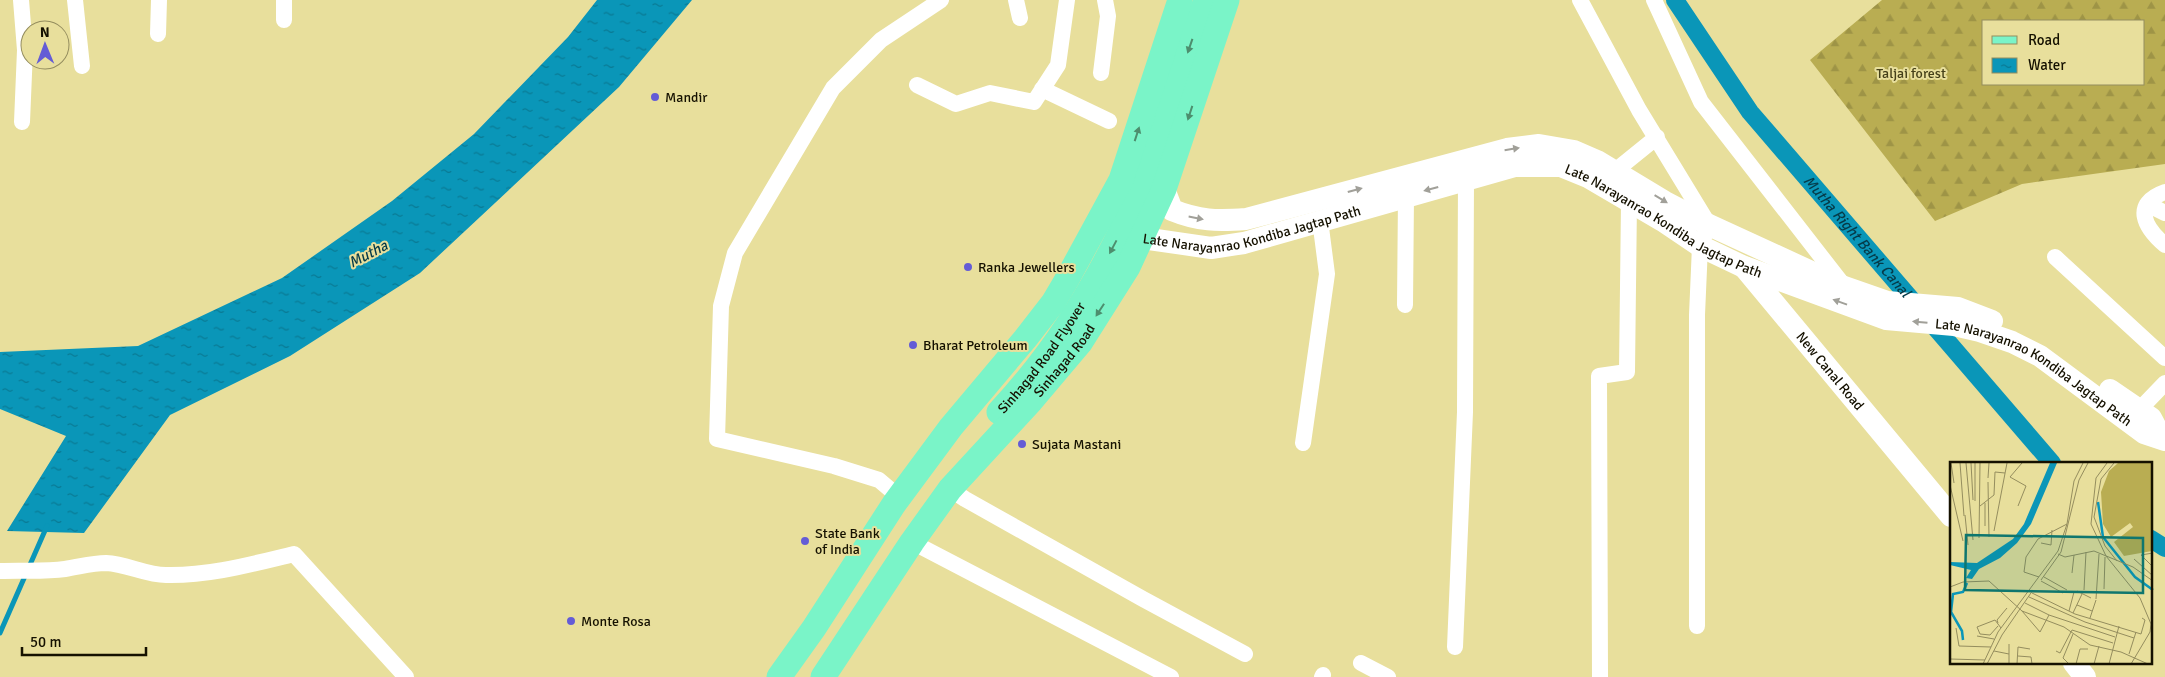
<svg xmlns="http://www.w3.org/2000/svg" width="2165" height="677" font-family="Signika,sans-serif">
  <defs>
    <pattern id="forest-firs" width="22" height="20" patternUnits="userSpaceOnUse" patternTransform="scale(1.25)"><rect width="22" height="20" fill="#b9ad52"/><path d="M5 1l3.5 6h-7zM16 11l3.5 6h-7z" fill="#9e9446"/></pattern>
    <pattern id="water-ripples" width="26" height="14" patternUnits="userSpaceOnUse" patternTransform="scale(1.25)"><rect width="26" height="14" fill="#0a96b8"/><path d="M2 4q2-2 4 0t4 0M15 11q2-2 4 0t4 0" fill="none" stroke="#097993"/></pattern>
  </defs>
  <rect width="100%" height="100%" fill="#e8df9c"/>
  <path fill="url(#forest-firs)" fill-rule="evenodd" d="M1882,0h283v164l-143,20 -87,37 -125,-161zM1984,21h160v63h-160z"/>
  <path fill="url(#water-ripples)" d="M597,0h95l-73,87 -199,186 -130,83 -120,59 -86,118 -77,-2 59,-95 -66,-27v-57l138,-6 144,-68 110,-77 82,-67 94,-97z"/>
  <g fill="none" stroke-linecap="round" stroke-linejoin="round">
    <path stroke="#0a96b8" stroke-width="5" d="M0,633l47,-107"/>
    <g stroke="#0a96b8" stroke-width="18">
      <path id="s1" d="M1675,0l75,112 302,351"/>
      <path d="M2151,539l14,9"/>
    </g>
    <path stroke="#fff" stroke-width="16" d="M21,0l4,50 -3,72
      M75,0l7,66
      M284,0v20
      M1016,0l4,18
      M1580,0l59,110 70,115 -9,21 -3,69v311
      M1654,0l47,102 143,184
      M158,34l1,-34
      M1101,73l7,-57 -3,-16
      M917,85l39,19 34,-11 44,9 24,-37 9,-65
      M1042,89l67,32
      M1615,171l42,-34
      M1404,187l2,9 -1,109
      M2165,192c-34,12 -20,36 0,53
      M2147,204l18,9
      M2055,257l110,101
      M2139,410l26,-27
      M1303,443l24,-169 -7,-54
      M950,489l15,10 178,100 102,55
      M899,497l-20,-17 -45,-14 -117,-27 4,-133 14,-53 98,-165 48,-48 60,-40
      M912,542l259,135
      M0,571c21,-1 44,1 65,-2 14,-2 27,-6 41,-6 21,1 40,12 60,12 44,1 86,-11 128,-21l112,123
      M1455,647l10,-235 1,-233
      M1361,663l27,14
      M1322,677l1,-2
      M1600,677l-1,-301 28,-4 2,-171"/>
    <g stroke="#fff" stroke-width="22">
      <path d="M1164,189l8,21c27,11 45,11 74,9l261,-70 32,-4 35,6 23,10 68,41 44,23 135,62 43,15 71,6 34,13"/>
      <path id="s2" d="M1131,223l11,15 69,10 33,-5 271,-77h46l27,11 75,44 37,25 42,20 144,53 68,6 26,6 32,11 28,14 104,77 21,7"/>
      <path id="s3" d="M1744,267l207,249"/>
      <path d="M2110,390l41,28 10,19"/>
      <path d="M2074,663l11,14"/>
    </g>
    <g stroke="#7af4c8" stroke-width="25">
      <path id="s4" d="M999,412c46,-49 86,-109 116,-169 38,-76 62,-163 91,-243"/>
      <path d="M779,677l35,-49 80,-124 57,-77 74,-88 28,-36 13,-22 55,-101 59,-180"/>
      <path id="s5" d="M823,677l89,-135 38,-53 81,-88 49,-58 48,-76 36,-78 63,-189"/>
    </g>
  </g>
  <defs><path id="oneway-solid" d="M-6-.8H1V-3.2L6.5 0L1 3.2V.8H-6Z" transform="scale(1.25)"/></defs>
  <g fill="#4d8e6e">
    <use href="#oneway-solid" transform="translate(1190 46) rotate(109)"/>
    <use href="#oneway-solid" transform="translate(1190 113) rotate(108)"/>
    <use href="#oneway-solid" transform="translate(1137 134) rotate(-72)"/>
    <use href="#oneway-solid" transform="translate(1113 247) rotate(118)"/>
    <use href="#oneway-solid" transform="translate(1100 310) rotate(123)"/>
  </g>
  <g fill="#a1a099">
    <use href="#oneway-solid" transform="translate(1512 149) rotate(-9)"/>
    <use href="#oneway-solid" transform="translate(1431 189) rotate(165)"/>
    <use href="#oneway-solid" transform="translate(1355 190) rotate(-15)"/>
    <use href="#oneway-solid" transform="translate(1661 199) rotate(31)"/>
    <use href="#oneway-solid" transform="translate(1196 218) rotate(11)"/>
    <use href="#oneway-solid" transform="translate(1840 302) rotate(-160)"/>
    <use href="#oneway-solid" transform="translate(1920 322) rotate(-175)"/>
  </g>
  <g fill="#645cd6" stroke="#e8df9c" stroke-width="2">
    <circle cx="655" cy="97" r="5"/>
    <circle cx="968" cy="267" r="5"/>
    <circle cx="913" cy="345" r="5"/>
    <circle cx="1022" cy="444" r="5"/>
    <circle cx="805" cy="541" r="5"/>
    <circle cx="571" cy="621" r="5"/>
  </g>
  <g text-anchor="middle" stroke-width="4" stroke-linejoin="round" paint-order="stroke">
    <g font-size="14" fill="#454019" stroke="#e8df9c">
      <text x="1911" y="78">Taljai forest</text>
    </g>
    <g font-size="14" fill="#151100" stroke="#e8df9c" text-anchor="start">
      <text x="665" y="102">Mandir</text>
      <text x="978" y="272">Ranka Jewellers</text>
      <text x="923" y="350">Bharat Petroleum</text>
      <text x="1032" y="449">Sujata Mastani</text>
      <text x="815" y="538">State Bank<tspan x="815" dy="16">of India</tspan></text>
      <text x="581" y="626">Monte Rosa</text>
    </g>
    <g font-size="14" fill="#151100" stroke="#e8df9c">
      <text dy="5" stroke="none"><textPath href="#s2" startOffset="131">Late Narayanrao Kondiba Jagtap Path</textPath></text>
      <text dy="5" stroke="none"><textPath href="#s2" startOffset="566">Late Narayanrao Kondiba Jagtap Path</textPath></text>
      <text dy="5" stroke="none"><textPath href="#s4" startOffset="69">Sinhagad Road Flyover</textPath></text>
      <text dy="5" stroke="none"><textPath href="#s5" startOffset="399">Sinhagad Road</textPath></text>
      <text dy="5" stroke="none"><textPath href="#s3" startOffset="135">New Canal Road</textPath></text>
      <text dy="5" stroke="none"><textPath href="#s2" startOffset="971">Late Narayanrao Kondiba Jagtap Path</textPath></text>
    </g>
    <g font-size="15" font-style="italic" fill="#053b49" stroke="#e8df9c">
      <text dy="5" stroke="none"><textPath href="#s1" startOffset="299">Mutha Right Bank Canal</textPath></text>
      <text transform="translate(368 254) rotate(-28)" y="5">Mutha</text>
    </g>
  </g>
  <g transform="translate(1950 462)">
    <rect width="202" height="202" fill="#e8df9c"/>
    <path d="M168,1h34v88l-28,5 -10,-14 19,-15 -3,-4 -19,14 -8,-13 -2,-32 8,-21z" fill="#b9ad52"/>
    <path d="M100,1h7l-26,61 -14,19 -17,15 -21,11 -7,10 -6,-1 5,-8 -21,-5v-3l27,1 36,-24 11,-15z" fill="#0a96b8"/>
    <path fill="none" stroke="#0a96b8" stroke-width="2.5" d="M148,40l5,35 32,40 18,13M13,178l-1,-9 -11,-19 2,-18 10,-2 4,-9"/>
    <path fill="none" stroke="#948d5e" stroke-width="1" d="M1,1l3,20M10,1l4,53M16,1l7,77M21,1l2,37M25,1v38M157,1l-11,15 -5,46 15,32 34,42 11,26 -1,8 -19,32M164,1l-13,16 -7,38 11,29 12,15M38,16l1,-15M38,20l1,55M0,23l13,56M30,44l14,-11 1,-23 10,1M68,44l8,-20 -16,-9 12,-14M15,53l3,30M35,64v-23M44,69l13,-68M29,76l1,-75M91,81l10,2 1,-15M203,91l-12,2 12,12M108,92l7,3 29,-6 39,16 20,14M184,97l19,17M122,111l2,-18M89,115l-15,-5 2,-15 12,-18 29,-15M94,115l23,13M91,118l20,-28 18,-72 9,-17M91,119l22,12M0,125l13,-5 26,-1 33,30 42,16 26,18 31,7 27,12M154,127l1,-32M134,128l2,-38M127,129l14,7M82,131l43,21 66,20 4,-14 -3,-2M79,135l56,25 49,16M146,137l3,-45M75,141l24,12M127,143l15,6M72,149l18,21 9,-17 66,22M119,149l5,-19M123,151l9,-19M140,156l6,-18M48,161l-1,-3 10,-12M48,164l-8,9 -10,-1 -3,-7 18,-7 6,8M6,166l3,18 32,1M27,174l17,3M44,189l15,3M106,189l4,2 12,-23 41,13M179,192l7,-22M68,194l13,1 1,7M0,197l35,1M33,202l15,-32 60,-81 9,-27 7,-43 9,-18M37,202l15,-29 31,-45M59,202v-20M67,202l1,-17 12,2M119,202l-6,-6 10,-24M126,202l4,-15h8M144,202l5,-18M159,202l10,-38"/>
    <path fill="#0f766e" fill-opacity="0.15" stroke="#0f766e" stroke-width="2.5" d="M16,73l177,3v55l-178,-3z"/>
    <rect width="202" height="202" fill="none" stroke="#151100" stroke-width="2.5"/>
  </g>
  <rect x="1982" y="20" width="162" height="65" fill="#e8df9c" stroke="#948d5e"/>
  <rect x="1992" y="36" width="25" height="8" fill="#7af4c8" stroke="#948d5e"/>
  <text x="2028" y="45" font-size="15" fill="#151100">Road</text>
  <rect x="1992" y="58" width="25" height="15" fill="url(#water-ripples)" stroke="#948d5e"/>
  <text x="2028" y="70" font-size="15" fill="#151100">Water</text>
  <g transform="translate(45 45) rotate(359)"><circle r="24" fill="#e8df9c" stroke="#948d5e"/>
  <path d="M0-4L9 19L0 12L-9 19Z" fill="#645cd6"/>
  <text y="-8" font-size="14" font-weight="bold" text-anchor="middle" fill="#151100">N</text>
  </g>
  <path d="M22 647v8h124v-8" fill="none" stroke="#151100" stroke-width="2.5"/>
  <text x="30" y="647" font-size="15" fill="#151100" stroke="#e8df9c" stroke-width="4" paint-order="stroke">50 m</text>
</svg>
